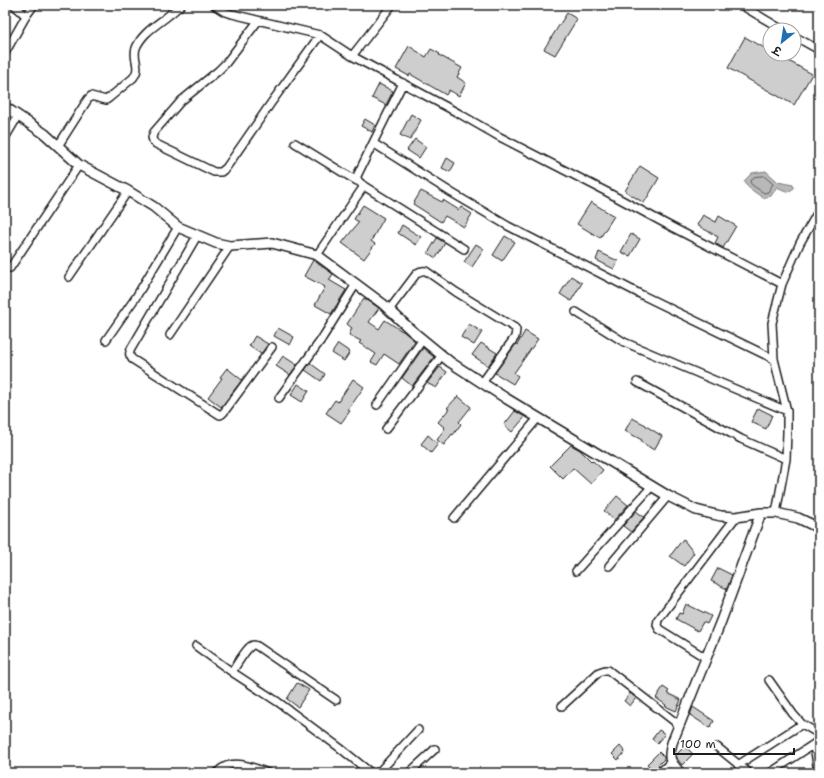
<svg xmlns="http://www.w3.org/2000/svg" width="824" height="778" font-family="'Shantell Sans','Playpen Sans Deva',sans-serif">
  <rect width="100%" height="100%" fill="#fff"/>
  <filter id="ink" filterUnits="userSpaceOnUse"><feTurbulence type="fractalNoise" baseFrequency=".025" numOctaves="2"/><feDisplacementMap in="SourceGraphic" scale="8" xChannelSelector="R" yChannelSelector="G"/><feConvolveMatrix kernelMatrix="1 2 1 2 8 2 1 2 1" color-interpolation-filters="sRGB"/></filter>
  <g filter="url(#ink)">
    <path fill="#b8b8b8" stroke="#7a7a7a" d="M766,171l12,11 15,3 1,3 -6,4 -11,-5 -6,9 -8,2 -14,-10 -5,-7 8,-8z"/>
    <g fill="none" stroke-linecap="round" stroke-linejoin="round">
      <path stroke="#5a5a5a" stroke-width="1" d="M764,176l9,8 -5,8 -4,1 -12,-8 -2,-3 4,-5z"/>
    </g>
    <path fill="#cecece" stroke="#1c1c1c" d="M567,13l10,6 -22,36 -11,-6z
      M745,37l25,14v3h6l36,20 -18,31 -66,-37z
      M409,46l17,11 5,-8 9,5 -1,1 23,13 -5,9 9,6 -7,13 -10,-6 -3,5 -36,-21 -1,2 -13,-7z
      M379,84l14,7 -7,14 -14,-7z
      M411,114l10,6 -11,20 -10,-5z
      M365,119l10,6 -3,7 -11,-6z
      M415,139l11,8 -7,11 -12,-8z
      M447,158l8,5 -5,9 -8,-4z
      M640,166l19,12 -15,25 -19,-12z
      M421,191l21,11 1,-2 16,10 2,-3 11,7 -8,13 -19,-11 -4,6 -28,-18z
      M591,202l23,14 -14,22 -23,-14z
      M363,205l21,13 -13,23 4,3 -11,15 -22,-16 17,-21 -5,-3z
      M703,215l13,7 3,-6 17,10 -13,22 -8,-5 3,-6 -21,-12z
      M402,225l19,12 -5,8 -18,-12z
      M631,234l9,5 -10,17 -9,-4z
      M505,236l10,6 -13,19 -9,-6z
      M437,238l8,5 -9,15 -8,-5z
      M476,244l8,5 -12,18 -8,-5z
      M599,252l19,9 -4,8 -18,-9z
      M313,260l20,14 -4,6 17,10 -15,24 -16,-9 10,-18 -21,-11z
      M571,276l11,7 -11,18 -11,-7z
      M364,298l15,10 -10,14 10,7 6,-9 17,11h1l12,10 -16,23 -15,-10 -7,11 -6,-3 5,-8 -17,-11 2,-2 -12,-6 3,-7 -5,-4z
      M469,324l13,8 -8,13 -13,-8z
      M278,328l16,9 -4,8 -16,-9z
      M525,331l13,8 -5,7 -19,27 4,3 -5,8 -18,-11 21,-29 1,1z
      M255,336l13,8 -7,10 -12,-8z
      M481,343l16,10 -9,13 -16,-11z
      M338,344l12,8 -6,9 -12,-8z
      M423,348l11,9 -22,29 -10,-8z
      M283,356l14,9 -7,10 -14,-9z
      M310,363l15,11 -4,7 -16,-11z
      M440,367l7,5 -11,16 -9,-5z
      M227,368l15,12 -21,27 -13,-10 14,-19 -2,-1z
      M353,379l11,8 -16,23 2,1 -9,12 -15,-10 9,-13 3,2z
      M298,384l11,7 -7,11 -11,-7z
      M458,396l13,11 -12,15 2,2 -8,11 -1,-1 -8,11 -7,-5 8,-12 -7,-6 11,-13 -2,-1z
      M758,408l14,7 -6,14 -15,-7z
      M515,411l10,6 -13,15 -8,-7z
      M632,418l14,7v1l16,10 -8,14 -13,-8 1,-2 -17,-9z
      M428,435l10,9 -7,9 -10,-9z
      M571,445l9,5 12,12 1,-1 10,9 -12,14 -18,-16 -10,11 -13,-13z
      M617,496l11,9 -13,14 -1,1 -10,-9z
      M636,511l8,6 -13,15 -8,-6z
      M683,539l11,14 -10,13 -14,-10z
      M718,568l14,7 -5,14 -16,-8z
      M686,604l25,12 -4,8 -4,-2 -5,9 -22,-12 3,-6 3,1z
      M297,683l12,7 -11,17 -11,-8z
      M663,687l6,4 -2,2 14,7 -5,11 -11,-5 1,-1 -10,-7z
      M630,693l6,5 -6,8 -6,-5z
      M693,707l21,14 -4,7 -20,-13z
      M659,730l6,4 -8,9 -5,-4z
      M620,746l5,6 -7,8 -6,-6z
      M685,746l8,8 -11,11 -4,-5 -2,-5z
      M659,752l5,5v2l-6,6 1,1 -5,5 -7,-7z"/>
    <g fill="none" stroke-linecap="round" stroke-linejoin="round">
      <defs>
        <path id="minor" d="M14,5l12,11
          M214,5l11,7 7,2 88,21 32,21 106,57 40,23 109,56 59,32 116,60
          M741,5l42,25
          M258,21l-32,42 -8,8 -37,30 -27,31 -2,5 1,4 3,3 58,28h7l5,-4 45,-65 49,-68
          M794,36l25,14
          M5,53l21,-37 8,-11
          M352,56l40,-51
          M5,138l13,-22
          M295,143l47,29 15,9
          M373,143l79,50 56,33 134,69 132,64
          M58,146l30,-47 3,-3 15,4 3,-2 24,-20c9,-11 -1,-19 3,-30 6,-15 21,-23 33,-33 4,-3 8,-7 12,-10
          M364,186l100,63
          M197,236l-66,113c-2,4 -2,6 1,10l88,56 2,-1 2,-2 48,-65
          M317,255l47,-69c-3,-3 -8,-5 -7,-10l16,-33 30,-60
          M10,268l69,-103
          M69,277l59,-86
          M389,310l28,-37c3,-2 5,-3 9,-2l30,21 59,36 1,2 -1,7 -33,46
          M576,312l48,30 163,69
          M170,335l60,-89
          M106,340l30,-43 42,-70
          M637,382l104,57 45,20
          M279,398l42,-58 35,-56
          M377,405l46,-66
          M386,429l56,-74
          M776,513l10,-54 1,-27v-21l-13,-52 -2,-36 10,-39 18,-41 19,-33
          M454,518l84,-100
          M609,566l59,-70
          M576,571l76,-85
          M196,646l36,26 46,30 62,46 31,25
          M706,658l-47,-29 -2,-4 1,-5 78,-103
          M232,672c4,-6 13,-22 19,-26 3,-2 3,-1 6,0l79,54
          M769,680l24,34 9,10 17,10
          M562,706l37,-34 6,-2h3l71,55
          M814,744l4,29
          M717,747l32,26
          M738,765l64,-41
          M217,773c13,-16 35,-6 51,0
          M378,773l40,-43
          M409,773l26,-24
          M659,773l12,-11
          M770,773l44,-29 5,-5"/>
        <path id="tertiary" d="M5,107l40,27 34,31 49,26 26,16 24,20 38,16 14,3 42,-3 45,12 66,49 28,26 39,32 57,37 161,97 28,14 12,3 13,3 15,1 25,-4h15l22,5 21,10
          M680,773c-11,-13 -12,-14 -8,-30l49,-122 40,-108"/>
      </defs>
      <use href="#minor" stroke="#1c1c1c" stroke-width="10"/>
      <use href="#tertiary" stroke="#1c1c1c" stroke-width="12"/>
      <use href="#minor" stroke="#fff" stroke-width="7"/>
      <use href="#tertiary" stroke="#fff" stroke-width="9"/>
    </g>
  </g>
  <rect width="824" height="778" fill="none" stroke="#fff" stroke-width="20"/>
  <rect x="10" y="10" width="804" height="758" fill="none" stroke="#1c1c1c" stroke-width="1.5" filter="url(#ink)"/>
  <g transform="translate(782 42) rotate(210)"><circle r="19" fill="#ffffff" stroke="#a4a4a4"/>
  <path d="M0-3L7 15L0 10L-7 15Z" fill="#1f6fb2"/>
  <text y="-6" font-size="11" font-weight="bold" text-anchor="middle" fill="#1c1c1c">उ</text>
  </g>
  <path d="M674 748v6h120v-6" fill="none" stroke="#1c1c1c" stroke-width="2"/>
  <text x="680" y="748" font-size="12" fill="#1c1c1c" stroke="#ffffff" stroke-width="3" paint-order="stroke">100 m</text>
</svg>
